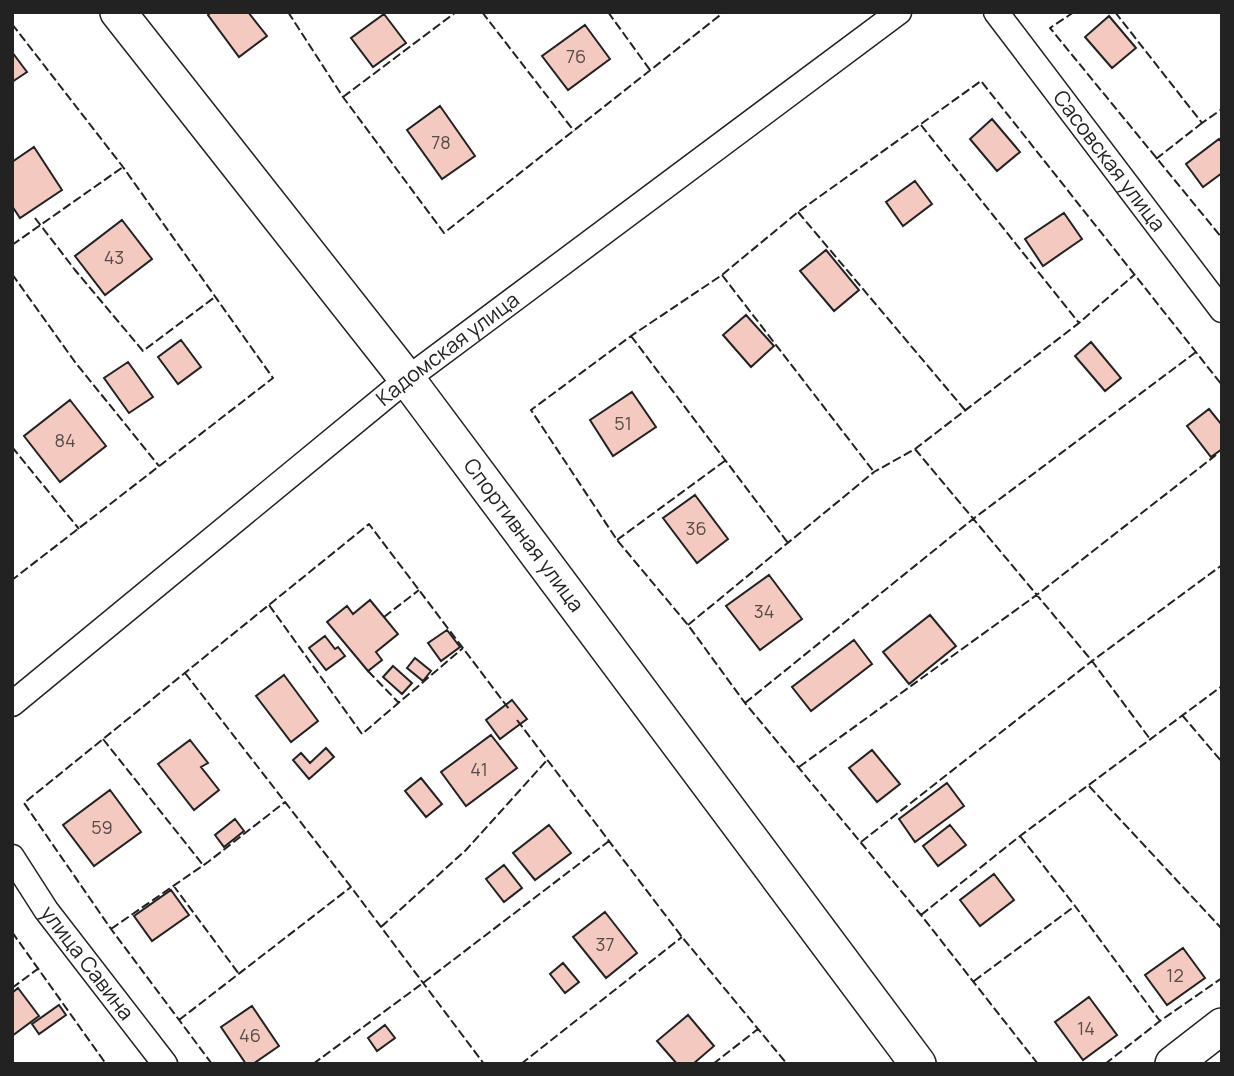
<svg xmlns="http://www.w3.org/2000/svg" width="1234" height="1076" font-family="Manrope,sans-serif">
  <rect width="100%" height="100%" fill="#fff"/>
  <path fill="#f3c9c0" stroke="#222" stroke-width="2" d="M211,12h37l19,24 -28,21 -31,-42z
    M384,14l22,29 -33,24 -22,-29z
    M1109,16l27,32 -24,20 -27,-31z
    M585,25l25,34 -42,31 -26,-34z
    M12,52l15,20 -15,10z
    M440,106l35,50 -33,23 -35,-49z
    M992,119l28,33 -23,19 -27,-32z
    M1219,139l3,4v30l-19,14 -17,-23z
    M34,147l28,43 -42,28 -8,-12v-44z
    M915,181l17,23 -29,22 -17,-24z
    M1064,213l18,26 -39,27 -18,-27z
    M122,220l30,39 -47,36 -30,-39z
    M826,250l33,40 -25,21 -34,-40z
    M746,315l28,31 -23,21 -28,-32z
    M181,340l20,27 -23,17 -20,-27z
    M1091,342l30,36 -16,13 -30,-35z
    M128,362l25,35 -24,16 -25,-35z
    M632,392l24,35 -43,29 -23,-36z
    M70,400l36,46 -46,36 -36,-46z
    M1209,409l13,16v24l-11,8 -24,-31z
    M695,495l33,44 -31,24 -34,-45z
    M769,575l33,44 -42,31 -34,-44z
    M370,600l28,34 -22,18 6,8 -14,11 -41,-49 20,-16 6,8z
    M930,615l26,31 -47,38 -26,-32z
    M447,630l13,17 -19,14 -13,-18z
    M325,636l10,13 3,-2 7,9 -19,14 -17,-22z
    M854,640l18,24 -61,47 -19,-24z
    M415,658l16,13 -8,10 -16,-13z
    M393,666l19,17 -10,11 -19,-17z
    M284,675l34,46 -27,21 -35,-46z
    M512,700l15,19 -27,20 -14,-19z
    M491,735l26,33 -51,38 -25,-34z
    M190,740l18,23 -7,4 18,23 -25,20 -36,-46z
    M326,748l8,9 -25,22 -16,-19 8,-7 9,10z
    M872,750l28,34 -23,18 -28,-34z
    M421,778l21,26 -16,13 -21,-26z
    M947,783l17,23 -49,36 -16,-23z
    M110,790l31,42 -47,34 -31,-41z
    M235,819l9,12 -20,16 -9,-12z
    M549,825l22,28 -36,27 -22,-27z
    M950,825l16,20 -28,21 -15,-20z
    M504,865l18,23 -18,14 -18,-23z
    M994,874l20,26 -34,26 -20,-26z
    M171,890l18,25 -37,26 -18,-25z
    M605,912l32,41 -31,25 -33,-41z
    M1183,948l22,30 -38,27 -22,-30z
    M563,963l16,19 -14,11 -15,-19z
    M18,988l21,28 -27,20v-43z
    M1089,997l28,38 -34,25 -28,-38z
    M59,1005l7,10 -27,19 -7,-10z
    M252,1006l27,40 -26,18h-7l-25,-37z
    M688,1015l26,31 -21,18h-16l-20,-23z
    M385,1025l10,13 -18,13 -9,-13z"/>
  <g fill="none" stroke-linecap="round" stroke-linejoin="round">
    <defs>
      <g id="street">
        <path id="s1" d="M996,12l226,298"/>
        <path id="s2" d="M12,704l395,-325 492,-367"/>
        <path id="s3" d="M12,857l34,53 119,154"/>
      </g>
      <g id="secondary">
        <path id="s4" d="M118,12l289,367 511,685"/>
        <path d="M1173,1064l49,-38"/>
      </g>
    </defs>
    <use href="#street" stroke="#222" stroke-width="27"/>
    <use href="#secondary" stroke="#222" stroke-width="38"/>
    <use href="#street" stroke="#fff" stroke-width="24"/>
    <use href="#secondary" stroke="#fff" stroke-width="35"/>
    <path stroke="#222" stroke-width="2" stroke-dasharray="9 3.5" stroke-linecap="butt" d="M288,12l55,85 101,136 280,-221
      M482,12l92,119
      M608,12l42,58
      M1074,12l-24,16 172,210
      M1115,12l87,111 20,-14
      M12,24l111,143 150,211 -261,202
      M343,97l113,-85
      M921,125l158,198
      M1156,159l46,-36
      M798,212l167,198
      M35,218l40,52 68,81 72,-54
      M12,245l111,-78
      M12,274l63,88 84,104
      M722,275l152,197
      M631,336l157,207
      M12,447l67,82
      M915,449l177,212 58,78
      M617,540l109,-80
      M269,605l93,129 101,-86
      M384,617l35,-27
      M688,625l186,-153 41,-23 164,-126 55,-48
      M368,671l31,32
      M185,673l166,214 133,177
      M745,703l228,-184 223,-167
      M1182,715l40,47
      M517,720l165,217 105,127
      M103,739l100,126
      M799,767l239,-173 178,-139
      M1089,786l133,143
      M1020,836l55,70 85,115
      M861,842l231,-181 130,-96
      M173,885l66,89
      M921,915l99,-79 202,-150
      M381,927l85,-77 82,-91
      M111,929l97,-67 77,-60
      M12,932l94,132
      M974,981l101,-75
      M12,988l27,-20
      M179,1020l172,-133
      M212,1064l-101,-135 -87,-126 345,-279 140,185
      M313,1064l110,-81 186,-142
      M521,1064l161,-127
      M713,1064l45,-35
      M1038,1064l-117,-149 -176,-212 -57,-78 -71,-85 -86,-130 100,-74 91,-61 76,-63 183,-131 241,304
      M1105,1064l55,-43 62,-43"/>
  </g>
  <g text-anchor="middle" stroke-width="5" stroke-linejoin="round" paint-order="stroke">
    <g font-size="18" fill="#564c4a">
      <text x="576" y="63">76</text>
      <text x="441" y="149">78</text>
      <text x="114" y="264">43</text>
      <text x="623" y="430">51</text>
      <text x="65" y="447">84</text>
      <text x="696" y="535">36</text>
      <text x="764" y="618">34</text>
      <text x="479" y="776">41</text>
      <text x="102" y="834">59</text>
      <text x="605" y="951">37</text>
      <text x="1175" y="982">12</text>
      <text x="1086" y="1035">14</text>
      <text x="250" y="1042">46</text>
    </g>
    <g font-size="21" fill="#222" stroke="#fff">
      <text dy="7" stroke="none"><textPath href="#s1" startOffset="187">Сасовская улица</textPath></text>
      <text dy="7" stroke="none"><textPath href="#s2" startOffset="562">Кадомская улица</textPath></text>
      <text dy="7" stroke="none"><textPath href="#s4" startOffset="662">Спортивная улица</textPath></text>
      <text dy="7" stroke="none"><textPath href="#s3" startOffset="130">улица Савина</textPath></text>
    </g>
  </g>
  <rect width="1234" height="1076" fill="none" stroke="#222222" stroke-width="28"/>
</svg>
